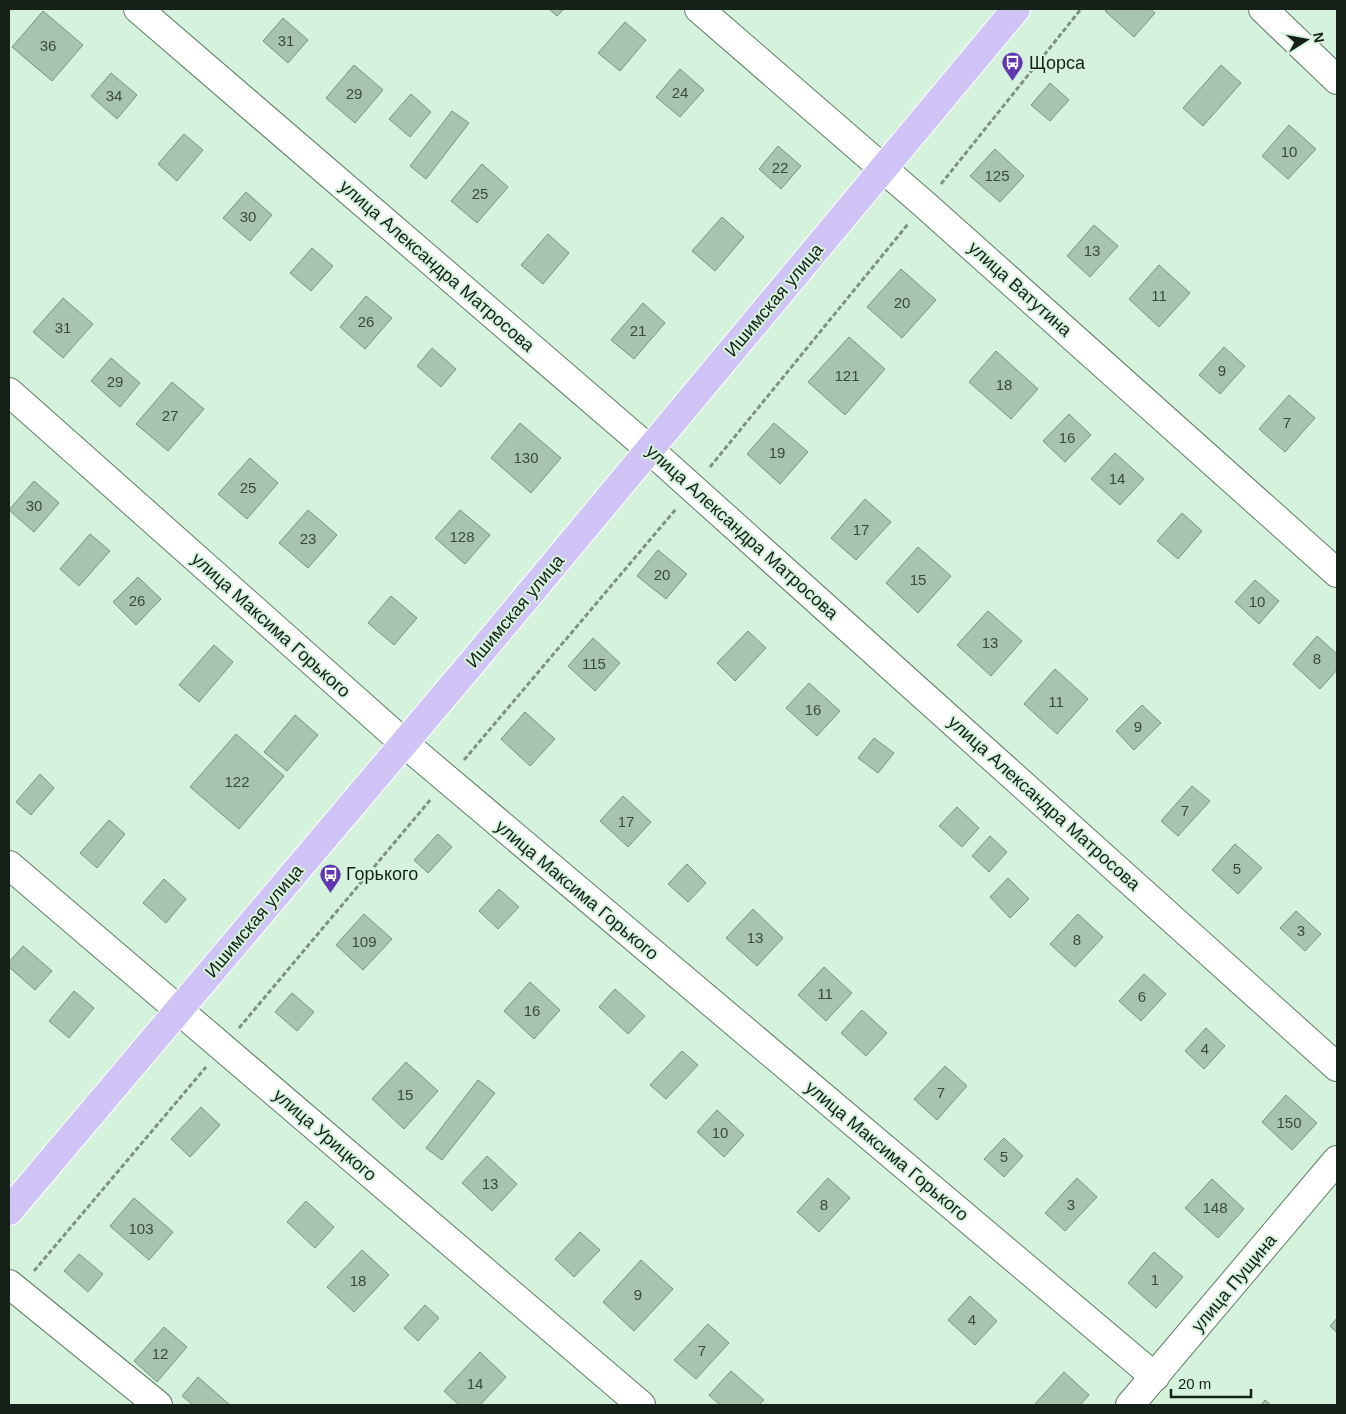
<svg xmlns="http://www.w3.org/2000/svg" width="1346" height="1414" font-family="Helvetica,sans-serif">
  <rect width="100%" height="100%" fill="#d5f3dc"/>
  <path fill="#a7c4ae" stroke="#78947f" d="M549,9h15l-7,7z
    M1107,9h43l5,4 -21,24 -29,-26z
    M43,11l40,34 -31,36 -40,-34z
    M283,18l25,22 -20,23 -25,-22z
    M625,22l21,18 -26,31 -22,-18z
    M354,65l29,25 -28,33 -29,-25z
    M1221,65l20,18 -38,43 -20,-18z
    M680,69l24,21 -24,27 -24,-20z
    M111,73l26,22 -20,24 -26,-23z
    M1050,83l19,17 -19,21 -19,-16z
    M411,94l20,18 -21,25 -21,-18z
    M452,111l17,12 -43,56 -16,-13z
    M1289,125l27,24 -28,30 -26,-23z
    M184,134l19,16 -26,31 -19,-17z
    M778,146l23,20 -20,23 -22,-20z
    M995,149l29,27 -24,26 -30,-26z
    M482,164l26,23 -31,36 -26,-22z
    M246,192l26,23 -22,26 -27,-23z
    M722,217l22,20 -29,34 -23,-20z
    M1094,225l24,21 -28,31 -23,-21z
    M548,234l21,19 -26,31 -22,-19z
    M312,248l21,18 -22,25 -21,-18z
    M1159,265l31,28 -31,34 -30,-28z
    M901,269l35,31 -34,38 -35,-31z
    M366,296l26,22 -27,31 -25,-22z
    M63,298l30,26 -30,34 -30,-26z
    M643,303l22,20 -31,36 -23,-19z
    M849,337l36,32 -40,46 -37,-33z
    M1224,347l21,19 -25,28 -21,-19z
    M432,348l24,21 -15,18 -24,-21z
    M996,351l42,38 -27,30 -42,-37z
    M111,358l29,25 -20,24 -29,-26z
    M172,382l32,27 -36,42 -32,-27z
    M1289,395l26,23 -30,34 -26,-23z
    M1069,414l22,21 -26,27 -22,-21z
    M520,423l41,35 -30,35 -40,-35z
    M774,423l34,29 -28,32 -33,-30z
    M1115,453l29,26 -24,26 -29,-26z
    M250,458l28,25 -31,36 -29,-25z
    M34,481l25,22 -25,29 -25,-22z
    M865,499l26,23 -35,38 -25,-22z
    M308,510l29,25 -29,33 -29,-25z
    M460,510l30,25 -25,29 -30,-26z
    M1182,513l20,18 -24,28 -21,-18z
    M90,534l20,17 -31,35 -19,-17z
    M918,547l33,29 -33,37 -32,-30z
    M658,550l29,24 -21,25 -29,-23z
    M138,577l23,22 -25,26 -23,-23z
    M1255,580l24,21 -20,23 -24,-22z
    M391,596l26,22 -23,27 -26,-22z
    M988,611l34,30 -31,35 -34,-31z
    M748,631l18,17 -31,33 -18,-18z
    M1317,636l20,18v16l-17,19 -27,-25z
    M593,638l27,25 -25,28 -27,-25z
    M214,645l19,17 -34,40 -20,-17z
    M1055,669l33,30 -31,35 -33,-30z
    M809,683l31,28 -23,25 -31,-28z
    M1142,705l19,18 -27,27 -18,-19z
    M525,712l30,27 -25,27 -29,-27z
    M295,715l23,20 -31,36 -23,-19z
    M236,734l48,42 -45,53 -49,-42z
    M874,738l20,15 -16,20 -20,-15z
    M40,774l14,14 -23,27 -15,-13z
    M1192,786l18,15 -32,35 -17,-15z
    M623,796l28,26 -23,25 -28,-26z
    M957,807l22,21 -17,19 -23,-21z
    M109,820l16,14 -28,34 -17,-15z
    M438,834l14,13 -24,26 -14,-13z
    M990,836l17,16 -18,20 -17,-16z
    M1235,844l27,24 -24,26 -26,-24z
    M687,864l19,19 -18,19 -20,-18z
    M1008,878l21,21 -19,19 -20,-21z
    M164,879l22,20 -20,24 -23,-20z
    M499,889l20,18 -21,22 -19,-18z
    M753,909l30,29 -26,28 -31,-28z
    M1296,911l25,23 -16,17 -25,-23z
    M364,914l28,25 -29,31 -27,-25z
    M1078,914l25,23 -28,30 -25,-23z
    M23,946l29,25 -17,19 -26,-23v-5z
    M824,967l28,26 -26,28 -28,-26z
    M1144,974l22,20 -25,27 -22,-20z
    M530,982l30,28 -26,29 -30,-28z
    M615,989l30,27 -17,18 -29,-27z
    M74,991l20,17 -25,30 -20,-17z
    M292,993l22,19 -17,19 -22,-19z
    M862,1010l25,23 -21,23 -25,-23z
    M1206,1028l19,18 -21,23 -19,-18z
    M682,1051l16,14 -32,34 -16,-14z
    M406,1062l32,29 -34,38 -32,-30z
    M945,1066l22,20 -30,34 -23,-21z
    M478,1080l17,13 -53,67 -16,-12z
    M1286,1095l31,28 -25,27 -30,-28z
    M201,1107l19,18 -30,32 -19,-18z
    M717,1110l27,25 -20,22 -27,-25z
    M1004,1138l19,18 -19,21 -20,-18z
    M487,1156l30,28 -25,27 -30,-28z
    M828,1178l22,20 -31,34 -22,-20z
    M1077,1178l20,19 -32,34 -20,-18z
    M1212,1179l32,30 -26,29 -33,-30z
    M134,1198l39,34 -24,28 -39,-34z
    M306,1201l28,26 -19,21 -28,-26z
    M580,1232l20,18 -26,27 -19,-18z
    M362,1250l27,25 -35,37 -27,-25z
    M1154,1252l29,25 -27,31 -28,-25z
    M79,1254l24,20 -15,18 -24,-21z
    M641,1260l32,29 -39,42 -31,-29z
    M970,1296l27,25 -22,24 -27,-25z
    M425,1305l14,13 -21,23 -14,-13z
    M1337,1318v15l-7,-7z
    M708,1324l21,19 -33,36 -22,-19z
    M164,1327l23,20 -30,35 -23,-21z
    M480,1352l26,25 -26,28h-21l-15,-14z
    M731,1371l33,29 -5,5h-39l-11,-10z
    M1064,1372l25,23 -9,10h-46z
    M198,1377l32,28h-37l-11,-9z
    M1265,1400l6,5h-10z"/>
  <g fill="none" stroke-linecap="round" stroke-linejoin="round">
    <defs>
      <path id="minor" d="M138,9l511,440 688,618
        M699,9l225,195 413,369
        M1263,9l74,71
        M9,392l395,351 751,634
        M9,865l632,540
        M9,1284l149,121
        M1130,1405l207,-245"/>
      <path id="major" d="M9,1211l467,-553 540,-649"/>
    </defs>
    <use href="#minor" stroke="#5f7a67" stroke-width="30"/>
    <use href="#major" stroke="#fff" stroke-width="30"/>
    <path stroke="#7d9282" stroke-width="3" stroke-dasharray="5 2.5" stroke-linecap="butt" d="M941,184l140,-175
      M710,467l198,-243
      M464,760l212,-251
      M239,1028l192,-229
      M34,1271l172,-204"/>
    <use href="#minor" stroke="#fff" stroke-width="28"/>
    <use href="#major" stroke="#cfc4f5" stroke-width="28"/>
  </g>
  <defs>
    <symbol id="bus-pin" viewBox="-11 -11 22 30"><path d="M0 17L-7.5 6A9.5 9.5 0 1 1 7.5 6Z" fill="#6037af" stroke="#d5f3dc"/><path d="M-5-6H5V4H4V6H2V4H-2V6H-4V4H-5ZM-3.5-4V0h7V-4ZM-3.5 1.2v1.5H-2V1.2ZM2 1.2v1.5H3.5V1.2Z" fill="#fff"/></symbol>
  </defs>
  <g fill-rule="evenodd">
    <use href="#bus-pin" x="1000" y="50" width="25" height="34"/>
    <use href="#bus-pin" x="318" y="862" width="25" height="34"/>
  </g>
  <g text-anchor="middle" stroke-width="4" stroke-linejoin="round" paint-order="stroke">
    <g font-size="15" fill="#3a493e">
      <text x="286" y="46">31</text>
      <text x="48" y="51">36</text>
      <text x="680" y="98">24</text>
      <text x="354" y="99">29</text>
      <text x="114" y="101">34</text>
      <text x="1289" y="157">10</text>
      <text x="780" y="173">22</text>
      <text x="997" y="181">125</text>
      <text x="480" y="199">25</text>
      <text x="248" y="222">30</text>
      <text x="1092" y="256">13</text>
      <text x="1159" y="301">11</text>
      <text x="902" y="308">20</text>
      <text x="366" y="327">26</text>
      <text x="63" y="333">31</text>
      <text x="638" y="336">21</text>
      <text x="1222" y="376">9</text>
      <text x="847" y="381">121</text>
      <text x="115" y="387">29</text>
      <text x="1004" y="390">18</text>
      <text x="170" y="421">27</text>
      <text x="1287" y="428">7</text>
      <text x="1067" y="443">16</text>
      <text x="777" y="458">19</text>
      <text x="526" y="463">130</text>
      <text x="1117" y="484">14</text>
      <text x="248" y="493">25</text>
      <text x="34" y="511">30</text>
      <text x="861" y="535">17</text>
      <text x="462" y="542">128</text>
      <text x="308" y="544">23</text>
      <text x="662" y="580">20</text>
      <text x="918" y="585">15</text>
      <text x="137" y="606">26</text>
      <text x="1257" y="607">10</text>
      <text x="990" y="648">13</text>
      <text x="1317" y="664">8</text>
      <text x="594" y="669">115</text>
      <text x="1056" y="707">11</text>
      <text x="813" y="715">16</text>
      <text x="1138" y="732">9</text>
      <text x="237" y="787">122</text>
      <text x="1185" y="816">7</text>
      <text x="626" y="827">17</text>
      <text x="1237" y="874">5</text>
      <text x="1301" y="936">3</text>
      <text x="755" y="943">13</text>
      <text x="1077" y="945">8</text>
      <text x="364" y="947">109</text>
      <text x="825" y="999">11</text>
      <text x="1142" y="1002">6</text>
      <text x="532" y="1016">16</text>
      <text x="1205" y="1054">4</text>
      <text x="941" y="1098">7</text>
      <text x="405" y="1100">15</text>
      <text x="1289" y="1128">150</text>
      <text x="720" y="1138">10</text>
      <text x="1004" y="1162">5</text>
      <text x="490" y="1189">13</text>
      <text x="824" y="1210">8</text>
      <text x="1071" y="1210">3</text>
      <text x="1215" y="1213">148</text>
      <text x="141" y="1234">103</text>
      <text x="1155" y="1285">1</text>
      <text x="358" y="1286">18</text>
      <text x="638" y="1300">9</text>
      <text x="972" y="1325">4</text>
      <text x="702" y="1356">7</text>
      <text x="160" y="1359">12</text>
      <text x="475" y="1389">14</text>
    </g>
    <g font-size="18" fill="#152018" stroke="#d5f3dc" text-anchor="start">
      <text x="1029" y="69">Щорса</text>
      <text x="346" y="880">Горького</text>
    </g>
    <g font-size="18" fill="#152018" stroke="#d5f3dc">
      <text transform="translate(437 266) rotate(41)" y="6">улица Александра Матросова</text>
      <text transform="translate(1020 289) rotate(42)" y="6">улица Ватутина</text>
      <text transform="translate(774 300) rotate(-50)" y="6">Ишимская улица</text>
      <text transform="translate(742 532) rotate(42)" y="6">улица Александра Матросова</text>
      <text transform="translate(515 611) rotate(-50)" y="6">Ишимская улица</text>
      <text transform="translate(271 625) rotate(42)" y="6">улица Максима Горького</text>
      <text transform="translate(1044 803) rotate(42)" y="6">улица Александра Матросова</text>
      <text transform="translate(577 890) rotate(40)" y="6">улица Максима Горького</text>
      <text transform="translate(254 921) rotate(-50)" y="6">Ишимская улица</text>
      <text transform="translate(325 1135) rotate(41)" y="6">улица Урицкого</text>
      <text transform="translate(887 1151) rotate(40)" y="6">улица Максима Горького</text>
      <text transform="translate(1234 1283) rotate(-50)" y="6">улица Пущина</text>
    </g>
  </g>
  <rect width="1346" height="1414" fill="none" stroke="#152018" stroke-width="20"/>
  <g transform="translate(1306 40) rotate(79)" stroke="#d5f3dc" stroke-width="4" paint-order="stroke">
  <path d="M0-4L9 19L0 12L-9 19Z" fill="#152018"/>
  <text y="-8" font-size="14" font-weight="bold" text-anchor="middle" fill="#152018">N</text>
  </g>
  <path d="M1171 1389v8h80v-8" fill="none" stroke="#152018" stroke-width="2.5"/>
  <text x="1178" y="1389" font-size="15" fill="#152018" stroke="#d5f3dc" stroke-width="4" paint-order="stroke">20 m</text>
</svg>
